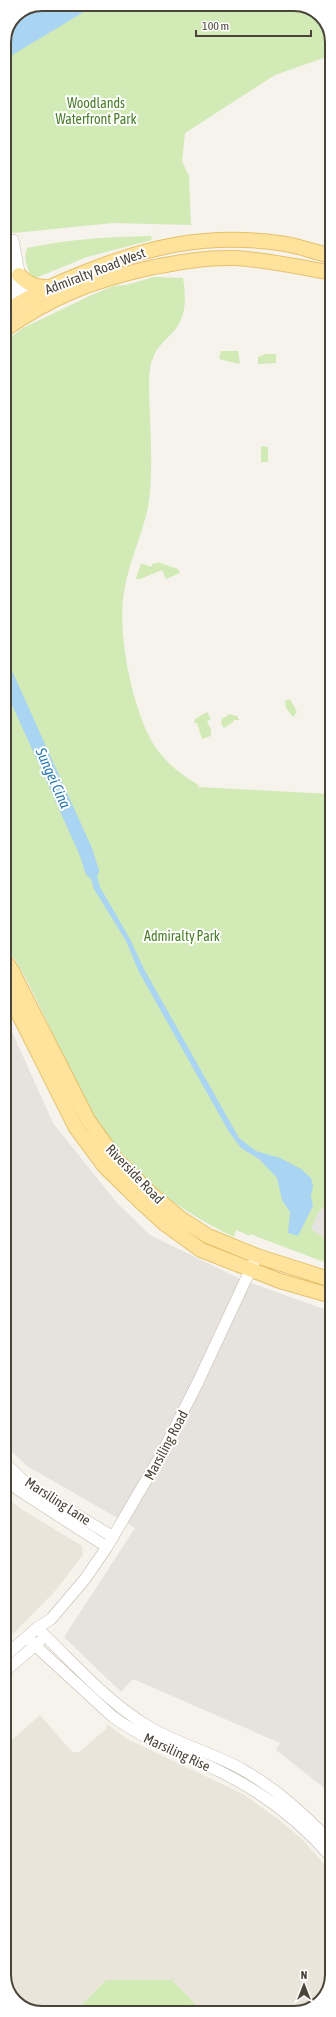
<svg xmlns="http://www.w3.org/2000/svg" width="336" height="2017" font-family="'Asap Condensed',sans-serif">
  <rect width="100%" height="100%" fill="#f6f3ec"/>
  <path fill="#eae5da" d="M4,1496l19,14 59,36 1,9 -27,35 -52,53z
    M40,1715l32,37h7l27,-23 1,-5 20,15 116,55 35,25 23,19 31,35v102l-10,25 -24,13h-94l-32,-33h-66l-32,33h-36l-23,-11 -11,-23v-232z"/>
  <path fill="#e6e2dd" d="M4,1014l49,109 64,80 33,32 90,44 92,33v482l-56,-44 4,-7 -147,-64 -12,13 -57,-55 71,-109 -108,-62 -23,-22z"/>
  <path fill="#d2eab5" d="M95,4h203l23,11 11,23v17l-57,20 -90,58 -3,28 7,15 2,49 -78,-2 -109,11v-175z
    M151,236l1,4 -65,17 -54,22c-6,-10 -10,-21 -6,-31 41,-9 82,-11 124,-12z
    M154,277l29,1c3,18 4,38 -9,53 -8,9 -17,15 -21,27 -3,6 -3,14 -4,21 0,40 5,82 0,122 -5,31 -20,59 -25,91 -7,40 8,118 30,153 10,16 28,31 45,40l-2,2 135,7v471l-82,-31v2l-14,-6 -2,7c-67,-32 -111,-70 -148,-134 -13,-22 -22,-46 -33,-69 -15,-31 -28,-62 -49,-90v-602l19,-14 71,-34 19,-8 13,-1z
    M221,351h17l2,13 -21,-5z
    M266,354h10v9l-18,1v-7z
    M261,446l7,1v15h-7z
    M157,562l21,7 2,4 -14,6 -4,-9 -22,9h-4l5,-16 10,4 2,-4 3,1z
    M290,699l7,13 -4,5 -7,-9 -1,-7z
    M207,712l4,7 -4,2 4,9v6l-9,3 -5,-16h-3l1,-4z
    M229,714l8,2 2,4h-5l-1,2 -9,6 -3,-4 1,-6 4,-1z
    M106,1980h66l32,33h-130z"/>
  <path fill="#e5e3e0" d="M330,1201h2v17l-8,1 -1,2 9,4v18l-21,-14 8,-18z"/>
  <path fill="#a9d4f2" d="M42,4h55l-93,56v-18l11,-27z
    M90,851l10,36 30,52 14,30 95,169 17,13 24,7 21,11 10,9 2,8 -2,10 2,10 -15,30 -10,-3 2,-21 -8,-12 -5,-22 -18,-19 -18,-11 -12,-16 -90,-160 -13,-31 -32,-52 -11,-36z
    M332,1184v12l-8,4 2,-12z"/>
  <g fill="none" stroke-linecap="round" stroke-linejoin="round">
    <path stroke="#a9d4f2" stroke-width="14" d="M4,670l82,182 6,19"/>
    <defs>
      <path id="minor" d="M4,241l9,-1 10,53 6,13
        M4,241l9,58 7,13
        M4,1462l22,21 87,54
        M4,1478l16,13 87,56
        M37,1628c35,33 68,72 109,97 30,19 66,27 97,45 34,19 62,45 89,73
        M27,1638l86,79c32,23 70,37 106,54 43,21 82,51 113,87
        M4,1657l33,-29 14,-9 34,-40 22,-32 54,-92 37,-73 56,-120
        M4,1672l35,-30"/>
      <path id="major" d="M19,275c9,9 16,12 29,12
        M4,313c24,-17 51,-29 79,-40 66,-27 124,-40 196,-30 17,2 35,9 53,13
        M4,330c50,-35 91,-50 150,-63 27,-5 54,-10 82,-9 32,2 64,9 96,15
        M4,959l8,12 76,149 28,39 34,34 30,25 28,18 49,20 75,24
        M4,985l72,143 29,39 37,36 23,21 36,26 79,31 52,15"/>
    </defs>
    <use href="#minor" stroke="#c2bbae" stroke-width="12"/>
    <use href="#major" stroke="#e6c16a" stroke-width="16"/>
    <use href="#minor" stroke="#fff" stroke-width="11"/>
    <use href="#major" stroke="#ffe39c" stroke-width="14"/>
  </g>
  <g text-anchor="middle" stroke-width="4" stroke-linejoin="round" paint-order="stroke">
    <g font-size="14" fill="#4a7f2a" stroke="#fff">
      <text x="96" y="108">Woodlands<tspan x="96" dy="16">Waterfront Park</tspan></text>
      <text x="182" y="941">Admiralty Park</text>
    </g>
    <g font-size="14" fill="#4b4439" stroke="#fff">
      <text transform="translate(95 271) rotate(-21)" y="5">Admiralty Road West</text>
      <text transform="translate(135 1174) rotate(46)" y="5">Riverside Road</text>
      <text transform="translate(166 1445) rotate(-62)" y="5">Marsiling Road</text>
      <text transform="translate(58 1501) rotate(33)" y="5">Marsiling Lane</text>
      <text transform="translate(177 1752) rotate(25)" y="5">Marsiling Rise</text>
    </g>
    <g font-size="15" font-style="italic" fill="#2e7ab2" stroke="#fff">
      <text transform="translate(53 778) rotate(66)" y="5">Sungei Cina</text>
    </g>
  </g>
  <path d="M0 0H336V2017H0ZM42 11H294A31 31 0 0 1 325 42V1975A31 31 0 0 1 294 2006H42A31 31 0 0 1 11 1975V42A31 31 0 0 1 42 11Z" fill="#fff" fill-rule="evenodd"/>
  <path fill="none" stroke="#4b4439" stroke-width="2" d="M42 11H294A31 31 0 0 1 325 42V1975A31 31 0 0 1 294 2006H42A31 31 0 0 1 11 1975V42A31 31 0 0 1 42 11Z"/>
  <g transform="translate(304 1985)" stroke="#ffffff" stroke-width="3" paint-order="stroke">
  <path d="M0-3L7 15L0 10L-7 15Z" fill="#4b4439"/>
  <text y="-6" font-size="11" font-weight="bold" text-anchor="middle" fill="#4b4439">N</text>
  </g>
  <path d="M196 30v6h115v-6" fill="none" stroke="#4b4439" stroke-width="2"/>
  <text x="202" y="30" font-size="12" fill="#4b4439" stroke="#ffffff" stroke-width="3" paint-order="stroke">100 m</text>
</svg>
